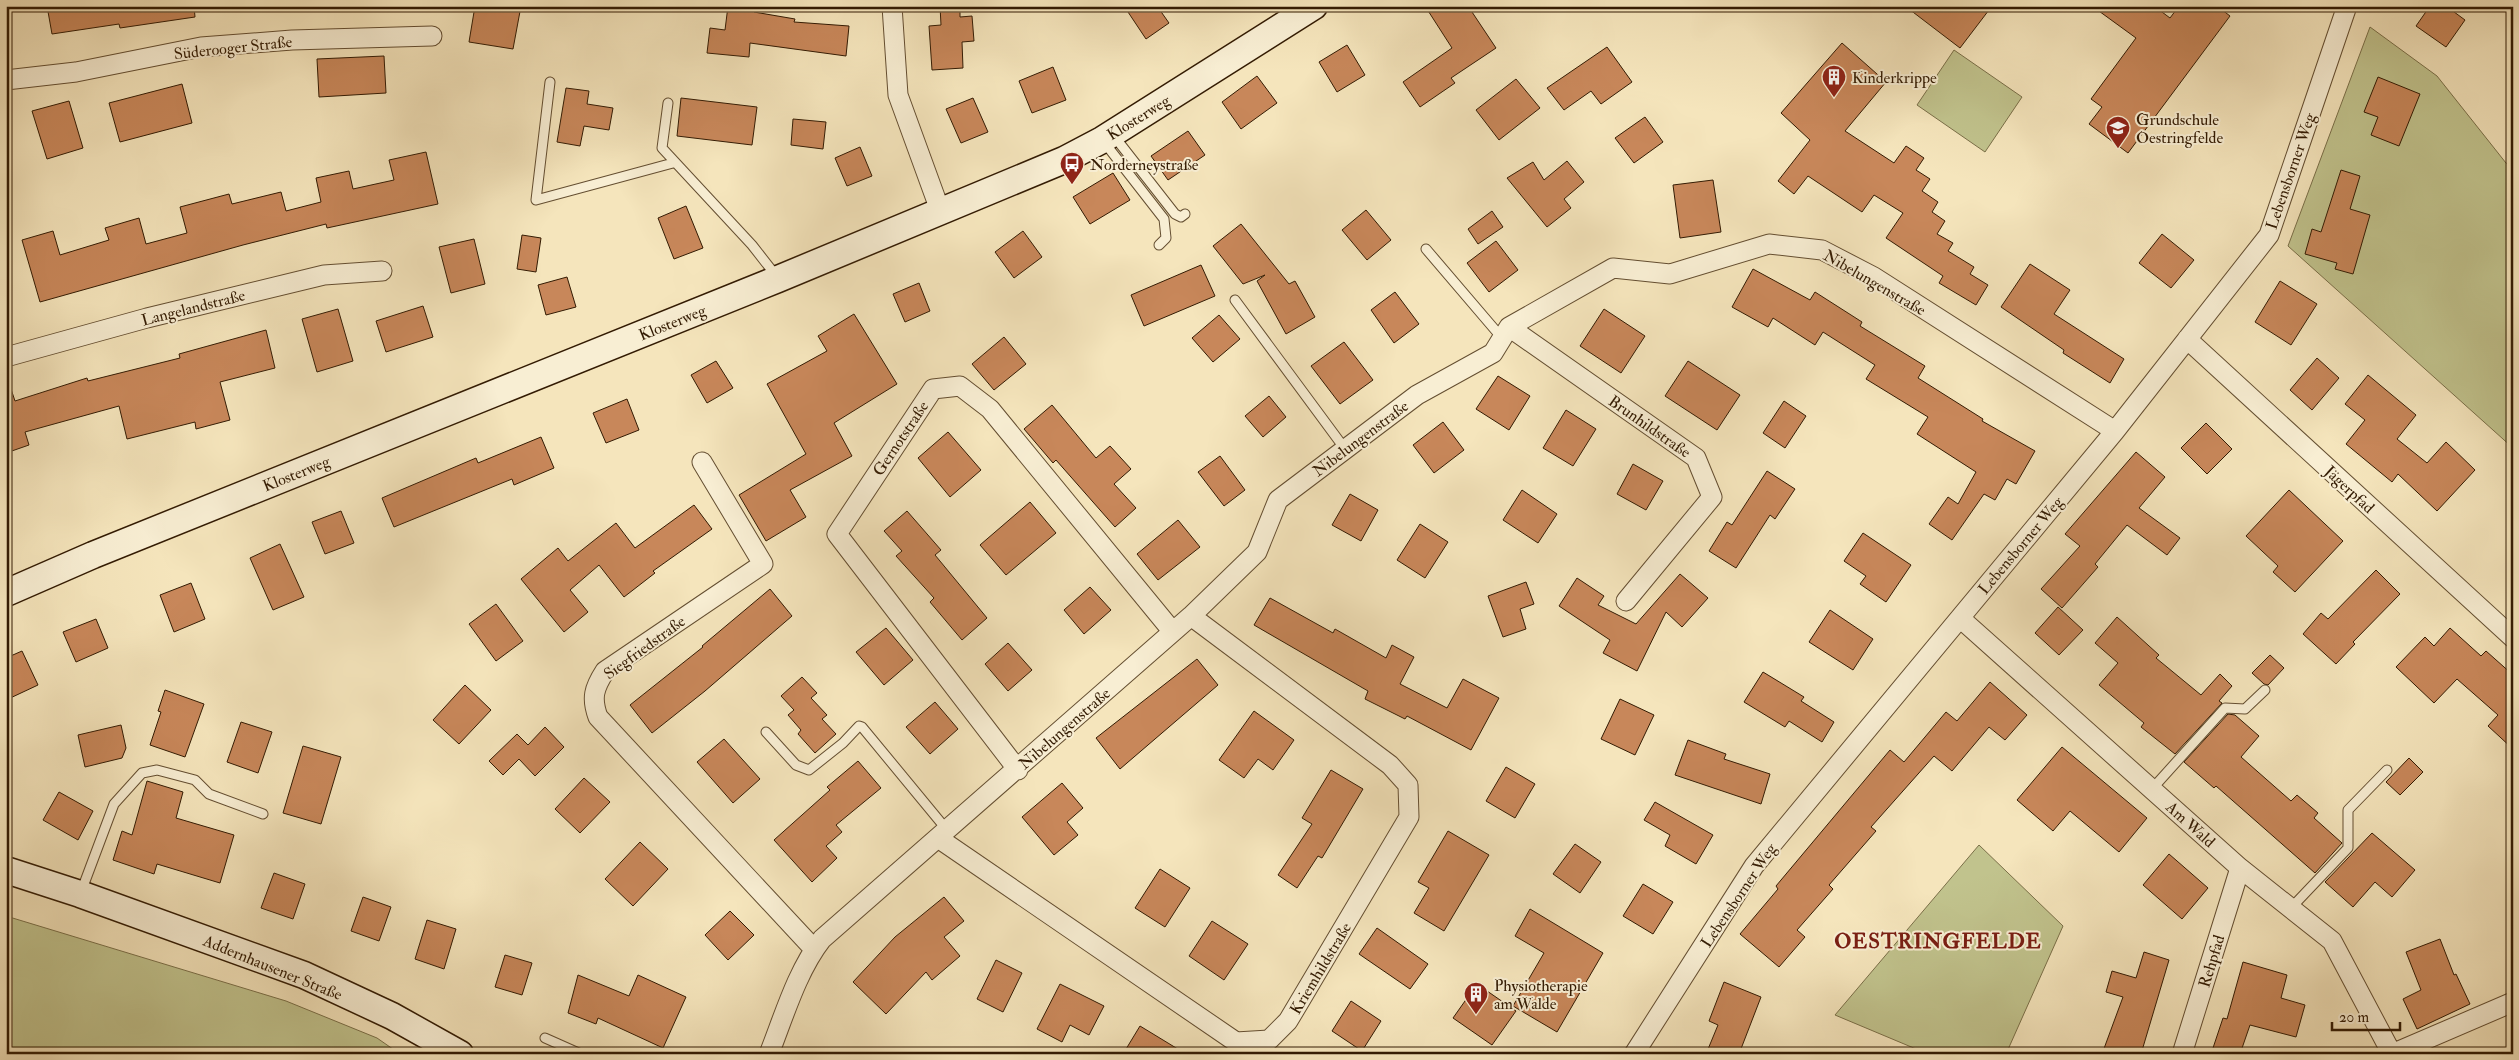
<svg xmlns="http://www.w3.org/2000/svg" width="2519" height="1060" font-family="'IM FELL Double Pica',serif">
  <rect width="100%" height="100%" fill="#f5e5bc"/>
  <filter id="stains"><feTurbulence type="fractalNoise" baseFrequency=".004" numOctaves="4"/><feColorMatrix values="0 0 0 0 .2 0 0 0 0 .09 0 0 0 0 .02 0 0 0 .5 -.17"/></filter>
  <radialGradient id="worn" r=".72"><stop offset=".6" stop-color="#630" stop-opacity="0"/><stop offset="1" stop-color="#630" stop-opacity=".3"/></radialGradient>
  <path fill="#c1c38d" stroke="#7a6f48" d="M2370,27l67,49 69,87 7,5v280l-225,-202z
    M1954,50l68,47 -37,55 -68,-47z
    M1979,845l84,81 -57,128h-78l-93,-39z
    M6,916l280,85 91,37 23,16h-394z"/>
  <path fill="#c8875a" stroke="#331b03" d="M47,6h147l1,11 -75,11 -1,-4 -67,10z
    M475,6h46l-8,43 -44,-7z
    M728,6h27l-1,6 41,7 -1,3 55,4 -3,30 -96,-13 -1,14 -42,-4 3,-25 15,2z
    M940,6h20v11l12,-1 2,25 -12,1 1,26 -31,2 -3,-44 12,-1z
    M1124,6h33l12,17 -23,16z
    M1425,6h43l28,42 -45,30 4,5 -35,24 -17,-25 49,-34z
    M1905,6h87l-32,42z
    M2092,6h62l16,12 9,-12h38l13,10 -102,137 -39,-29 13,-17 -11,-8 45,-61z
    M2430,6h16l19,14 -19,27 -30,-21z
    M1842,43l44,39 -41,49 49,32 12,-17 18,12 -8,12 14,9 -8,12 16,11 -6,10 13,9 -8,13 16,9 -5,8 26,16 -4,7 18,11 -12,20 -37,-22 4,-7 -57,-38 17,-25 -29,-18 -12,17 -54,-36 -14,18 -16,-13 32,-41 -29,-27z
    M1347,45l18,30 -28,17 -18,-30z
    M1607,47l25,35 -31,22 -10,-13 -27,19 -17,-22z
    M384,56l2,37 -67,4 -2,-38z
    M1053,67l13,33 -34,13 -13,-32z
    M1257,76l20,27 -36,26 -19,-27z
    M2378,77l42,17 -21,52 -28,-11 7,-18 -14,-5z
    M1516,79l24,29 -41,32 -23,-30z
    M182,84l10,39 -72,19 -11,-39z
    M566,88l23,3 -2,13 26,4 -4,22 -25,-4 -4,20 -23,-4z
    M681,98l76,9 -5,38 -75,-9z
    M973,98l15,34 -27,11 -15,-34z
    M69,101l14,47 -36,11 -15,-48z
    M1645,117l18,25 -29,21 -19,-25z
    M793,119l33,3 -3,27 -32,-4z
    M1188,131l17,24 -37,25 -17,-24z
    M860,147l12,29 -25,10 -12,-28z
    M426,152l12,52 -111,24 -1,-4 -83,21 -203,57 -18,-62 31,-9 7,24 49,-15 -4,-12 34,-10 7,26 41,-11 -7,-26 49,-13 3,10 49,-12 5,19 35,-9 -5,-24 33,-7 4,18 41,-9 -5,-20z
    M1567,161l17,21 -20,17 7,9 -24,19 -40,-49 26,-16 11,18z
    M2341,170l19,6 -10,33 20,6 -17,59 -18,-5 2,-6 -32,-9 7,-25 9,3z
    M1113,173l17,27 -40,24 -17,-27z
    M1713,180l8,52 -41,6 -7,-53z
    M686,206l17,42 -29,11 -16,-41z
    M1366,210l25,30 -24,20 -25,-30z
    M1492,211l11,16 -25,17 -10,-15z
    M1241,224l48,60 6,-3 20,36 -29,17 -29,-53 8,-6 -22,9 -30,-38z
    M1023,231l19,26 -28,21 -19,-26z
    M2162,234l32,26 -23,28 -32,-25z
    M522,235l19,3 -5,34 -19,-3z
    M474,239l11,45 -34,9 -12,-46z
    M1496,241l22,29 -29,22 -22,-29z
    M2030,264l40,26 -16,24 70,45 -14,24 -47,-30 1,-3 -63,-43z
    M1201,265l14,31 -71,30 -13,-31z
    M1753,269l57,31 5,-8 47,30 -2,4 65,40 -7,12 65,41 -1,2 53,30 -19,33 -9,-5 -12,21 -11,-6 -32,46 -23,-16 19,-27 10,7 18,-32 -59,-38 11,-17 -62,-38 9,-14 -52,-33 -8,13 -42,-27 -5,9 -36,-20z
    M567,277l9,30 -30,8 -8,-30z
    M2280,281l37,23 -26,41 -36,-23z
    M919,283l11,28 -25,11 -12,-28z
    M1395,292l24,32 -25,19 -23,-33z
    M423,306l10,31 -47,15 -10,-31z
    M338,309l15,52 -36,11 -15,-53z
    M1604,309l41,27 -24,37 -41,-27z
    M854,314l43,70 -63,39 18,33 -62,34 16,27 -40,24 -27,-46 67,-41 -39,-70 60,-33 -9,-15z
    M1219,315l21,24 -27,23 -21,-24z
    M266,330l9,38 -55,14 10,38 -34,9 -1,-7 -68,17 -8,-33 -94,26 4,13 -23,8v-66l4,-1 5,15 72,-23 1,3 92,-23 -1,-4z
    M1004,337l22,27 -32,26 -22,-26z
    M1344,342l29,38 -33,24 -29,-38z
    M2317,358l22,20 -27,32 -22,-20z
    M716,361l17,27 -26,15 -16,-28z
    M1688,361l52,34 -23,35 -52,-34z
    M2368,375l48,40 -19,24 30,24 19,-21 29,28 -38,41 -39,-37 -6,8 -46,-38 19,-24 -20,-16z
    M1498,376l32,20 -21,34 -33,-21z
    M1269,396l17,21 -23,20 -18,-21z
    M627,399l12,31 -33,13 -13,-30z
    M1784,401l22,15 -21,32 -22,-15z
    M1052,405l44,53 14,-12 21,23 -17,15 22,24 -21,19 -59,-67 -3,3 -29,-34z
    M1566,410l30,19 -23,37 -30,-18z
    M1443,422l21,28 -30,23 -21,-28z
    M2206,423l26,26 -25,25 -26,-26z
    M948,432l33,38 -31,27 -32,-39z
    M541,437l13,31 -40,17 -2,-6 -118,48 -12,-29 94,-40 2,5z
    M2136,452l29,25 -26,31 41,30 -13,17 -40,-30 -32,39 3,3 -36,41 -21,-19 39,-43 -15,-12z
    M1220,456l25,34 -21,16 -26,-34z
    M1633,464l30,17 -17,29 -29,-16z
    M1767,471l28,18 -20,30 -5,-4 -34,53 -27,-17 18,-29 5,3z
    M1522,490l35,24 -19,29 -35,-23z
    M2289,490l54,51 -48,51 -22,-20 5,-6 -32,-30z
    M1350,494l28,16 -17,31 -29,-16z
    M1030,502l26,31 -50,42 -26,-30z
    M694,505l18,24 -59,42 2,2 -31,24 -25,-32 -29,25 18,22 -24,20 -43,-53 37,-31 10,13 48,-38 19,25z
    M341,511l13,32 -29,11 -13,-32z
    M907,511l34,39 -6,5 52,63 -25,22 -32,-38 4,-4 -38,-42 6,-5 -18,-20z
    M1178,520l22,27 -42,33 -21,-26z
    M1420,524l28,18 -23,36 -28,-18z
    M1863,533l48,32 -25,37 -26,-18 6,-8 -22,-15z
    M280,544l24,53 -31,13 -23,-52z
    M2376,570l24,24 -47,48 2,2 -19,20 -33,-30 18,-21 7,6z
    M1680,574l28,24 -26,29 -16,-15 -29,59 -34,-18 7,-13 -51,-34 18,-28 27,18 -6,9 38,19z
    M1526,582l8,22 -14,5 6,20 -23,8 -15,-41z
    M191,583l14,36 -31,13 -14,-37z
    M1090,587l21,23 -27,24 -20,-24z
    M770,589l22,27 -87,75 -53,42 -22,-28 73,-58 -1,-1z
    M1270,598l63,35 2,-4 51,29 6,-13 22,12 -14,27 47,24 16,-29 36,19 -28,52 -64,-34 -2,3 -40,-20 3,-8 -114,-66z
    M496,604l27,37 -27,20 -27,-37z
    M2058,607l25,23 -24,25 -24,-22z
    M1830,610l43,29 -20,31 -44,-28z
    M2117,617l42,38 -3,3 45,37 19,-21 12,12 -13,15 3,2 -47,51 -34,-27 3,-4 -45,-38 19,-22 -23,-20z
    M96,619l12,29 -32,14 -13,-30z
    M886,628l27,32 -29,25 -28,-33z
    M2450,628l31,28 5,-5 27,24v74l-25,-23 10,-11 -41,-36 -23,24 -38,-36 29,-30 9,9z
    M1008,643l24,27 -24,21 -23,-27z
    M22,651l16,34 -32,15v-42z
    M2270,655l14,13 -16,17 -4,-1 -12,-11z
    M1197,659l21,26 -98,84 -24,-31z
    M1763,672l41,25 -3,4 33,21 -12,20 -33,-21 -4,6 -41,-25z
    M802,677l15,16 -6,5 16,17 -5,4 14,15 -21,19 -17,-19 3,-4 -13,-15 6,-5 -13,-14z
    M1990,682l37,33 -22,25 -16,-13 -37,44 -18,-15 -63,71 5,4 -47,54 4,4 -36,41 8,7 -26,30 -39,-33 38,-45 -2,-3 114,-136 14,12 42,-50 11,9z
    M465,685l26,25 -32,34 -26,-24z
    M165,690l39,14 -19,53 -35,-12 11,-33 -3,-1z
    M1620,699l34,16 -19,40 -34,-16z
    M935,702l23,27 -28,25 -24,-27z
    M1254,711l40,29 -21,30 -15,-11 -14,19 -25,-18z
    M2228,714l7,1 24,21 -18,21 50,44 6,-6 21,18 -4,5 28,25 -27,30 -99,-87 -2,2 -30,-26z
    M241,722l31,10 -14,41 -31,-11z
    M121,725l5,23 -4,10 -37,9 -7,-32z
    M545,727l19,20 -29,29 -16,-17 -16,16 -14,-14 28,-27 11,11z
    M724,739l36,40 -27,24 -36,-41z
    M1688,740l38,14 -2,5 46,15 -9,30 -86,-29z
    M303,746l38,11 -20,67 -38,-11z
    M2062,747l85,71 -28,34 -49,-41 -17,20 -36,-31z
    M2409,758l14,14 -23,23 -14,-13z
    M858,761l23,27 -45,37 6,7 -16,14 11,12 -25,24 -38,-42 56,-50 -3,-3z
    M1506,767l29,17 -20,34 -29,-17z
    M1331,770l32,19 -41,69 -4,-2 -21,32 -19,-13 34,-51 -10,-6z
    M584,778l26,24 -30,31 -25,-24z
    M147,781l36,11 -7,26 58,17 -14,48 -63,-19 -3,10 -41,-14 9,-29 10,4z
    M1062,783l21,25 -16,14 11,13 -24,20 -32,-38z
    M59,792l34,19 -15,29 -35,-20z
    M1655,802l58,33 -17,29 -31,-18 5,-11 -26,-15z
    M1448,831l41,24 -45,76 -30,-18 15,-25 -11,-6z
    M2372,833l43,37 -23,27 -17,-15 -22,25 -28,-25z
    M640,842l28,27 -35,37 -28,-27z
    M1575,844l26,18 -21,31 -27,-19z
    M2169,854l39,34 -26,31 -39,-34z
    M1160,869l30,19 -25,39 -30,-19z
    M274,873l31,11 -12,35 -32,-11z
    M1643,884l30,18 -20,32 -30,-18z
    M363,897l28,10 -12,34 -28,-10z
    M944,897l20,24 -20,16 16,19 -28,24 -6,-8 -40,42 -33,-32 42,-45z
    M1530,909l73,44 -46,79 -44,-26 31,-53 -29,-17z
    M730,911l24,24 -26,25 -23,-25z
    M427,920l29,9 -12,40 -29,-10z
    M1212,921l36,23 -24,36 -35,-24z
    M1377,928l51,36 -18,25 -51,-35z
    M2440,939l14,36 2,-1 14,30 -53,25 -14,-30 18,-9 -15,-38z
    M2144,952l25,8 -28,94h-39l21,-57 -17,-5 6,-21 24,7z
    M505,955l27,8 -10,32 -27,-8z
    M996,960l26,13 -19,39 -26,-13z
    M2243,962l44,13 -6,23 24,7 -9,32 -46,-12 -10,29h-29l12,-36 4,1z
    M578,975l51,21 9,-21 48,22 -23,51 -65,-30 -2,6 -28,-11z
    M1724,982l37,15 -22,57h-33l12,-29 -9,-4z
    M1060,984l44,22 -15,29 -19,-10 -8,17 -25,-13z
    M1477,984l39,27 -24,34 -39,-27z
    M1351,1001l30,20 -19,30 -30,-20z
    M1140,1026l46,28h-63z"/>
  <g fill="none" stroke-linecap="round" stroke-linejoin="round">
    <defs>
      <path id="lane" d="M550,82l-14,118 137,-37
        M668,103l-6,45 90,97 25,32
        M1114,136l61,78 6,3 4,-3
        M1104,142l60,77 2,19 -7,7
        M1426,249l76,89
        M1235,300l110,149
        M766,732l30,33 13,5 34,-27 16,-17 3,1 85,103
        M2152,789l73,-81 20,1 20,-19
        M81,892l33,-88 28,-31 15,-3 38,10 14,14 54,20
        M2291,908l57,-60v-38l39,-40
        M545,1038l36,16"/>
      <path id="street" d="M892,6l6,89 43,118
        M6,80l70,-8 125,-25 91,-7 140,-4
        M1509,327l187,131 16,39 -86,104
        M2187,339l326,299
        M6,357l141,-39 177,-43 58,-4
        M702,462l61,102 -158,107c-11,17 -14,27 -7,46l216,232
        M1960,618l280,250 92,73 60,113
        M1018,770l-181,-236 96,-145 27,-3 30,23 183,223
        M938,838l298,204 33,-2 19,-19 121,-204 -1,-32 -18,-20 -199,-149
        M769,1054c15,-38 28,-83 53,-115l369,-323 66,-64 21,-52 139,-105 76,-42 16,-26 104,-59 57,6 99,-30 53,6 52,27 241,154
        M1634,1054l120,-188 361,-435 154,-196 78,-229
        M2182,1054l58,-186
        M2392,1054l121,-52"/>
      <path id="secondary" d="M6,593l87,-38 685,-276 286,-119 38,-20 212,-134
        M6,870l74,24 224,81 88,41 68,38"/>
    </defs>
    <use href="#lane" stroke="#644e31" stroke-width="11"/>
    <use href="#street" stroke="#644e31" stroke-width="21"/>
    <use href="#secondary" stroke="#331b03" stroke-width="29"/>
    <use href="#lane" stroke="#f8eed3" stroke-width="9"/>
    <use href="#street" stroke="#f8eed3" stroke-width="19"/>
    <use href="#secondary" stroke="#f8eed3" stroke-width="26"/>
  </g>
  <defs>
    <symbol id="building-pin" viewBox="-11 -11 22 30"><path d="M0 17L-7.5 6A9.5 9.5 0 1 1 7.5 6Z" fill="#8f2418" stroke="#f8eed3"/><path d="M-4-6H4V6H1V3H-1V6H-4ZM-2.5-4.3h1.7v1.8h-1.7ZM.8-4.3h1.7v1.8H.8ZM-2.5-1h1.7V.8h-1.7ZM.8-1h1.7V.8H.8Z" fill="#fff"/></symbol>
    <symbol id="school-pin" viewBox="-11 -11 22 30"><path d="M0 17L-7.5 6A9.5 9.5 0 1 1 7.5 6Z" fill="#8f2418" stroke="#f8eed3"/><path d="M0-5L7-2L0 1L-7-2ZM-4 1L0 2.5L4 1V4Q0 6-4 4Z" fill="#fff"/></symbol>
    <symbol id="bus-pin" viewBox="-11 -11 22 30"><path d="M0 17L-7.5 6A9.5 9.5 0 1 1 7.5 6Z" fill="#8f2418" stroke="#f8eed3"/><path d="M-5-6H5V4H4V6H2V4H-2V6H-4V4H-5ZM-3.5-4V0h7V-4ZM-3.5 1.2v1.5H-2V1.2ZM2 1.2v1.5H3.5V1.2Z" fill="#fff"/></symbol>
  </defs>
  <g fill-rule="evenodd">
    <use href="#building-pin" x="1820" y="63" width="28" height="38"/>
    <use href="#school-pin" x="2104" y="114" width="28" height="38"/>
    <use href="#bus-pin" x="1058" y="150" width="28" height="38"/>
    <use href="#building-pin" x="1462" y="980" width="28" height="38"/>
  </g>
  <g text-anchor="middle" stroke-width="4" stroke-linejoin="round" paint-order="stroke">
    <g font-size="16" fill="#331b03" stroke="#f8eed3">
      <text transform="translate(233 47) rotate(-6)" y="6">Süderooger Straße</text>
      <text transform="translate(1138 117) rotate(-32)" y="6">Klosterweg</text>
      <text transform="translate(2290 171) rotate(-71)" y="6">Lebensborner Weg</text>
      <text transform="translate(1875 282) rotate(30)" y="6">Nibelungenstraße</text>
      <text transform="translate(193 307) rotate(-14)" y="6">Langelandstraße</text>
      <text transform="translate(672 322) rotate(-22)" y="6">Klosterweg</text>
      <text transform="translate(1650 426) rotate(35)" y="6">Brunhildstraße</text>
      <text transform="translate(900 438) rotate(-56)" y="6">Gernotstraße</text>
      <text transform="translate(1360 438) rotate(-37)" y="6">Nibelungenstraße</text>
      <text transform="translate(296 473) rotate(-22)" y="6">Klosterweg</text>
      <text transform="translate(2350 489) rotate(43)" y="6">Jägerpfad</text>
      <text transform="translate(2020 545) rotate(-50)" y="6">Lebensborner Weg</text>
      <text transform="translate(644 647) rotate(-36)" y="6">Siegfriedstraße</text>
      <text transform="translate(1064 728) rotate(-41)" y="6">Nibelungenstraße</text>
      <text transform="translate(2191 824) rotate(42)" y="6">Am Wald</text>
      <text transform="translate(1738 895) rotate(-56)" y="6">Lebensborner Weg</text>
      <text transform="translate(2211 961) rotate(-73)" y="6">Rehpfad</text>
      <text transform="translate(273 967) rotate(22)" y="6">Addernhausener Straße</text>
      <text transform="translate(1320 968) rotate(-59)" y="6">Kriemhildstraße</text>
    </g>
    <g font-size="16" fill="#331b03" stroke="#f8eed3" text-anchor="start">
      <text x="1852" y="83">Kinderkrippe</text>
      <text x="2136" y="125">Grundschule<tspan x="2136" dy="18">Oestringfelde</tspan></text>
      <text x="1090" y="170">Norderneystraße</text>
      <text x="1494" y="991">Physiotherapie<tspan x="1494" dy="18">am Walde</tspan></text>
    </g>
    <g font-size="21" font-weight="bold" letter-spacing="1" fill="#7a1f14" stroke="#f8eed3">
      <text x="1938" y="948">OESTRINGFELDE</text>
    </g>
  </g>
  <rect width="2519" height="1060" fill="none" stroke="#f5e5bc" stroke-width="25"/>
  <rect x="8" y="8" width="2504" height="1045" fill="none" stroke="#331b03" stroke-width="2.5"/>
  <rect x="12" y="12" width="2494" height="1035" fill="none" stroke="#331b03"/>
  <path d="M2332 1022v8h68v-8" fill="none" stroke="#331b03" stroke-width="2.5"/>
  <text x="2339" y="1022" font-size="15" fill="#331b03" stroke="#f8eed3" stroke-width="4" paint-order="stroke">20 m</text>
  <rect width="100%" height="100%" filter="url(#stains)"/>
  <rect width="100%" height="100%" fill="url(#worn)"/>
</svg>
